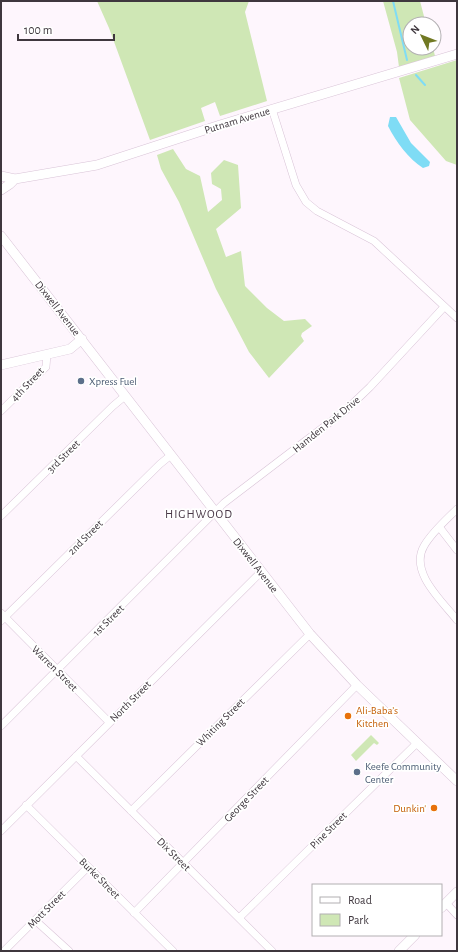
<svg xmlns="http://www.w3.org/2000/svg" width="458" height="952" font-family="'Alegreya Sans',sans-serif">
  <rect width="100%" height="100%" fill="#fef6fd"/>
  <path fill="#cfe7b5" d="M97,1h152l-4,11 22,89 -47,15 -5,-14 -14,6 4,13 -55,19 -41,-112z
    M383,1h37l6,23h-16v24h23l2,8 -36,11 -2,-15z
    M457,60v105l-11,-4 -36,-41 -11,-42z
    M173,149l13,20 14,7 8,36 14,-12 -1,-11 -9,-5 -1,-11 13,-13 14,5 3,43 -25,21 10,28 15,-6 4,35 22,22 17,13 21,-2 7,7 -10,7 -1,3 3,5 -35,37 -20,-26 -33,-63 -37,-87 -18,-33 -4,-14z
    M371,735l8,8 -2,2 -3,-2 -18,18 -5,-6z"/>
  <path fill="#7fdcf5" d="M390,117h6l15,26 19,19 -1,4 -6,2c-14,-9 -27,-26 -35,-42z"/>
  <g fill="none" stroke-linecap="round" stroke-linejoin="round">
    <path stroke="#7fdcf5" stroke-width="2" d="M393,1l14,59
      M416,75l9,10"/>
    <defs>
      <path id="minor" d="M272,109l24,76 10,17 11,9 57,30 83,77
        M1,411l45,-44 1,-13
        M457,509c-11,11 -25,23 -33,37 -15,26 18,55 33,74
        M1,516l112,-110 12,-10
        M440,528l17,22
        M1,613l108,109
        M1,621l159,-157 11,-9
        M1,726l223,-223 122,-93 24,-23 74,-80
        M76,756l196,195
        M26,805l147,146
        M131,811l179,-177
        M1,831l260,-259
        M446,903l11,12
        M134,913l223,-228
        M239,918l178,-175
        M36,921l33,30
        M4,951l84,-84"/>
      <path id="major" d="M1,176l14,3 82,-14 123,-40 237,-71
        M1,190l9,-6 5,-5
        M1,236l309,398 47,51 100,96
        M1,365l69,-16 12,-10
        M441,908l16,-16
        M399,951l16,-16"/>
    </defs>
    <use href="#minor" stroke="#d9c4d7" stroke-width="8"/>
    <use href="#major" stroke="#d9c4d7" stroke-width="10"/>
    <use href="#minor" stroke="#fff" stroke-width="7"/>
    <use href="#major" stroke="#fff" stroke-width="9"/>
  </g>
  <g fill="#5c6f8a" stroke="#fff" stroke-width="1.5">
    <circle cx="81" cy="381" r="4"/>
    <circle cx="357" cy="772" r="4"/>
  </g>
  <g fill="#e8710a" stroke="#fff" stroke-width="1.5">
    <circle cx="348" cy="716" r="4"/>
    <circle cx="434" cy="808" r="4"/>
  </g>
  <g text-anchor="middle" stroke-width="3.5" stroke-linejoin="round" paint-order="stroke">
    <g font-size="11" fill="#3f373e" stroke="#fff">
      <text transform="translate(237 120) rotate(-17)" y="4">Putnam Avenue</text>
      <text transform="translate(58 308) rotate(52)" y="4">Dixwell Avenue</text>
      <text transform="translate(27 384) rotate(-46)" y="4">4th Street</text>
      <text transform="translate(326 424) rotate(-39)" y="4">Hamden Park Drive</text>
      <text transform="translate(63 456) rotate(-45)" y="4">3rd Street</text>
      <text transform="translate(85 537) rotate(-45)" y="4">2nd Street</text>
      <text transform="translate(256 565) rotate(52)" y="4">Dixwell Avenue</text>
      <text transform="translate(108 620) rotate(-45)" y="4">1st Street</text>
      <text transform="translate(55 668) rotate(45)" y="4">Warren Street</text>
      <text transform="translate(130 701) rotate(-45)" y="4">North Street</text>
      <text transform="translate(220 722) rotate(-45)" y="4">Whiting Street</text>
      <text transform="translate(246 799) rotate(-46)" y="4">George Street</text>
      <text transform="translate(328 830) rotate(-45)" y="4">Pine Street</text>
      <text transform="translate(174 854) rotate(45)" y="4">Dix Street</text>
      <text transform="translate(100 878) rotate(45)" y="4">Burke Street</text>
      <text transform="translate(46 909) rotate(-45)" y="4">Mott Street</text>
    </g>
    <g font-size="11" fill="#4e5e75" stroke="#fff" text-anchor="start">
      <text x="89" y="385">Xpress Fuel</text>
      <text x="365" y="770">Keefe Community<tspan x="365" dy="13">Center</tspan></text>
    </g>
    <g font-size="11" fill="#c56008" stroke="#fff" text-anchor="start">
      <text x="356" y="714">Ali-Baba’s<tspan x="356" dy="13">Kitchen</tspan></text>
      <text x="426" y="812" text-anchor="end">Dunkin'</text>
    </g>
    <g font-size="12" letter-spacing="1" fill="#493847" stroke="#fff">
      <text x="199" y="518">HIGHWOOD</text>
    </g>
  </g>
  <rect width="458" height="952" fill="none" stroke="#3f373e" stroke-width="4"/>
  <rect x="312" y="884" width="130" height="52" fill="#ffffff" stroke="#b2afb2"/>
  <rect x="320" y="897" width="20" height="6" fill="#ffffff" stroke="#b2afb2"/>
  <text x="348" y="904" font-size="12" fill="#3f373e">Road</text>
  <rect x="320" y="914" width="20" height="12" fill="#cfe7b5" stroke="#b2afb2"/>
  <text x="348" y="924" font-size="12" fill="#3f373e">Park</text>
  <g transform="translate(422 36) rotate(313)"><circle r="19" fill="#ffffff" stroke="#b2afb2"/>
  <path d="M0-3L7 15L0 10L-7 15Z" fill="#717923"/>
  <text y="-6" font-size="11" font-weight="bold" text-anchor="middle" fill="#3f373e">N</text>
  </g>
  <path d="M18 34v6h96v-6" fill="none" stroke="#3f373e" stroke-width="2"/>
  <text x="24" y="34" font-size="12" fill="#3f373e" stroke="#ffffff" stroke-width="3" paint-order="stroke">100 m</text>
</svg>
